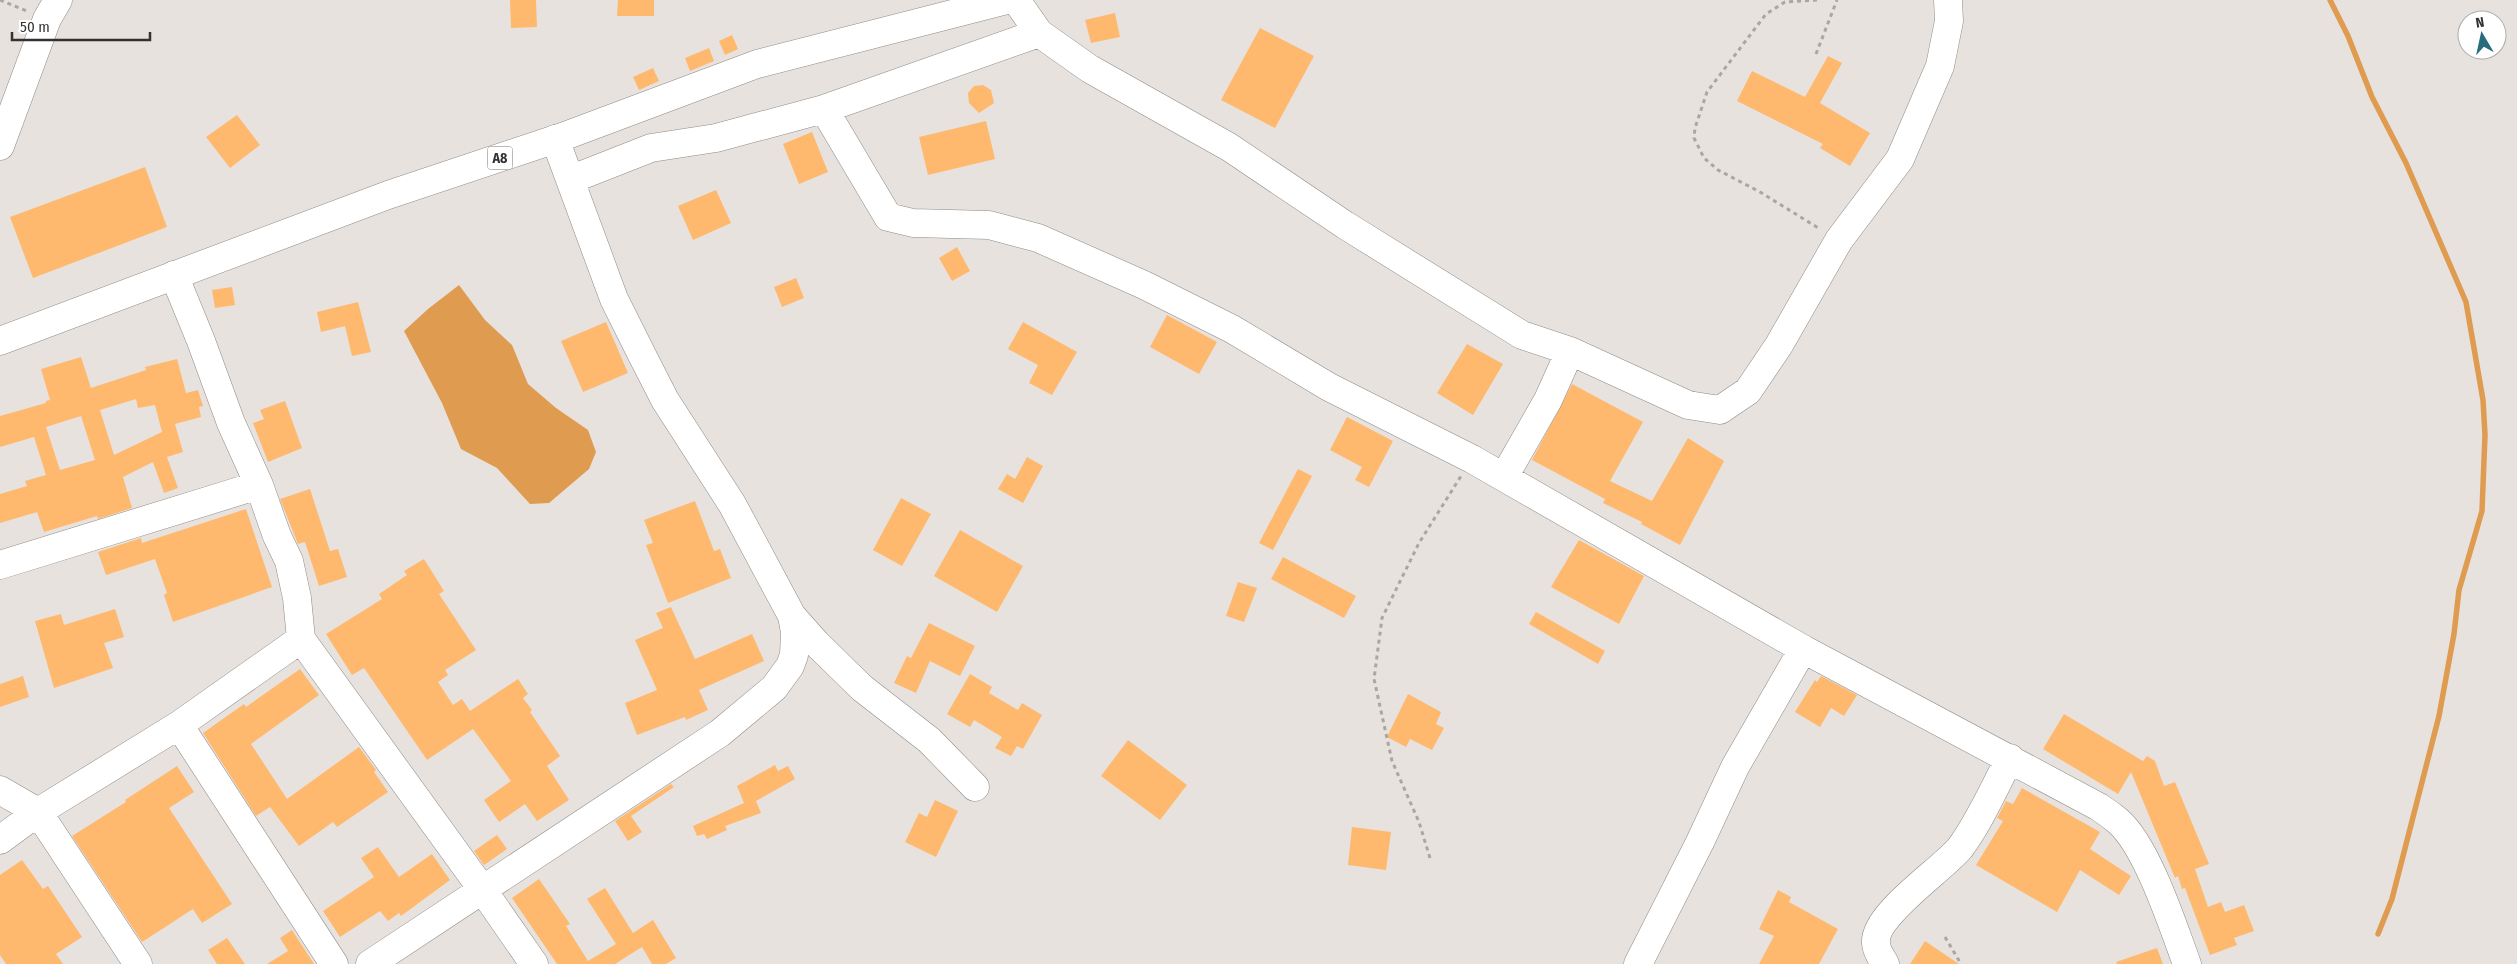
<svg xmlns="http://www.w3.org/2000/svg" width="2517" height="964" font-family="'Fira Sans Condensed',sans-serif">
  <rect width="100%" height="100%" fill="#e7e2de"/>
  <path fill="#df9b50" d="M459,285l26,35 27,25 16,39 28,24 32,22 8,22 -7,17 -40,34 -19,1 -33,-36 -36,-19 -19,-46 -38,-72 24,-22z"/>
  <g fill="none" stroke-linecap="round" stroke-linejoin="round">
    <path stroke="#df9b50" stroke-width="5.5" d="M2330,0l18,36 24,61 34,66 60,139 17,98 2,35 -3,76 -23,79 -5,44 -15,82 -47,183 -14,35"/>
  </g>
  <path fill="#ffb96e" fill-rule="evenodd" d="M510,0h26l1,27 -26,1z
    M618,0h36v16h-37z
    M1115,13l5,24 -29,6 -6,-23z
    M1260,28l54,28 -39,72 -54,-28z
    M732,35l6,14 -13,6 -6,-14z
    M709,48l5,13 -24,10 -5,-13z
    M1828,56l14,7 -22,40 50,30 -20,33 -30,-18 3,-4 -86,-43 15,-30 53,26z
    M653,68l6,13 -20,9 -6,-13z
    M983,85l8,5 3,13 -15,10 -10,-10 -1,-10 6,-7z
    M237,115l23,30 -30,23 -24,-31z
    M986,121l9,38 -67,16 -9,-38z
    M812,132l16,40 -29,12 -16,-40z
    M145,167l22,60 -134,51 -23,-61z
    M716,190l15,33 -38,17 -15,-34z
    M957,247l13,24 -18,10 -13,-23z
    M796,278l8,20 -22,9 -8,-20z
    M232,287l3,18 -20,3 -3,-18z
    M358,302l13,50 -19,4 -7,-30 -24,6 -4,-20z
    M1167,315l50,27 -18,32 -49,-27z
    M606,322l22,51 -45,19 -22,-51z
    M1023,322l54,30 -25,43 -23,-12 9,-18 -30,-16z
    M1467,344l36,20 -30,51 -36,-22z
    M81,357l10,31 55,-18 -1,-3 32,-8 9,34 12,-3 5,16 -4,1 2,10 -26,7 8,28 -16,5 11,31 -14,5 -11,-31 -30,15 9,31 -34,11 -1,-3 -53,16 -7,-20 -37,11v-29l27,-8 -2,-5 21,-6 -12,-38 -34,10v-31l46,-13v-2l4,-1 -9,-31zM136,399l2,9 17,-3 7,27 -48,23 -14,-45zM81,416l14,44 -35,10 -14,-43z
    M1572,384l71,38 -33,59 42,20 36,-63 36,23 -44,84 -39,-21 1,-2 -39,-19 2,-4 -73,-39z
    M285,401l17,47 -34,14 -15,-39 11,-4 -4,-9z
    M1347,417l46,24 -24,46 -14,-7 7,-13 -32,-17z
    M1027,457l16,9 -20,37 -25,-14 9,-15 8,5z
    M1298,469l14,7 -39,74 -14,-7z
    M310,489l20,62 8,-2 9,28 -28,9 -14,-44 -7,2 -18,-45z
    M901,498l30,16 -29,52 -29,-16z
    M695,501l19,50 6,-2 11,29 -63,25 -22,-58 7,-2 -9,-23z
    M246,509l26,78 -99,35 -9,-27 3,-2 -12,-34 -49,16 -8,-23 43,-14 1,5z
    M960,530l63,36 -26,46 -63,-36z
    M1579,540l65,36 -25,48 -68,-37z
    M1283,557l73,39 -12,22 -73,-39z
    M424,559l20,32 -5,3 37,56 -31,20 3,5 -10,7 15,23 9,-6 8,12 48,-32 10,15 -5,4 9,12 -2,2 30,44 -13,10 22,34 -32,21 -12,-17 -26,18 -15,-22 27,-19 -38,-52 -46,31 -63,-92 -12,7 -26,-41 56,-35 -3,-5 28,-19 -3,-4z
    M1238,582l19,6 -13,34 -18,-6z
    M671,607l24,52 57,-25 12,27 -65,29 9,20 -22,10 -1,-3 -48,18 -12,-32 32,-13 -22,-50 28,-12 -7,-15z
    M115,609l9,28 -20,6 9,25 -59,20 -19,-67 26,-7 3,11z
    M1536,612l69,39 -7,13 -69,-40z
    M929,623l46,23 -15,30 -30,-15 -14,32 -22,-10 13,-27 4,2z
    M300,669l19,26 -68,49 36,55 72,-52 17,23 -2,2 14,20 -51,35 -4,-5 -34,24 -29,-39 -14,9 -53,-83 41,-29 2,3z
    M970,674l22,13 -3,6 29,17 4,-7 20,12 -19,34 -6,-3 -6,10 -16,-8 7,-11 -28,-17 -4,7 -23,-13z
    M23,676l6,21 -29,10v-23z
    M1821,676l36,19 -13,21 -13,-8 -11,19 -25,-15 20,-32 2,2z
    M1408,694l33,18 -5,12 8,4 -12,22 -22,-11 -4,8 -19,-10z
    M2064,714l79,47 4,-5 8,5 9,25 11,-4 34,82 -14,5 13,38 13,-5 4,10 19,-7 10,26 -20,7 3,7 -27,10 -25,-67 -3,1 -4,-13 -3,2 -44,-106 -13,22 -75,-45z
    M1128,740l59,45 -27,35 -59,-44z
    M775,765l3,6 10,-5 7,13 -39,22 5,12 -36,13 2,4 -20,9 -3,-5 -7,2 -4,-10 51,-23 -7,-17z
    M177,766l17,26 -25,16 63,96 -30,19 -9,-14 -51,33 -70,-106 54,-34 -1,-2z
    M671,784l3,3 -43,29 11,16 -14,9 -13,-20z
    M2022,788l78,44 -10,17 41,27 -12,19 -39,-25 -23,42 -81,-47 27,-44 -6,-3 9,-17 7,3z
    M935,800l23,11 -22,46 -31,-15 14,-29 8,4z
    M1352,827l39,5 -5,38 -38,-5z
    M497,835l10,14 -23,16 -10,-14z
    M378,847l21,30 33,-23 18,26 -49,36 -2,-3 -11,8 -8,-10 -40,26 -17,-26 51,-34 -13,-19z
    M22,860l21,29 5,-3 34,51 -26,17 7,10h-57l-6,-9v-80z
    M539,879l31,45 -4,2 22,35 28,-17 -29,-45 18,-11 28,45 20,-13 23,38 -10,6h-14l-10,-17 -27,17h-58l-45,-66z
    M1778,890l13,7 -2,5 49,27 -19,35h-60l15,-28 -15,-7z
    M292,930l22,34h-47l21,-13 -8,-13z
    M227,938l18,26h-28l-9,-14z
    M1925,941l34,23h-49z
    M2157,948l6,16h-46l-1,-2z"/>
  <g fill="none" stroke-linecap="round" stroke-linejoin="round">
    <defs>
      <path id="minor" d="M1016,0l23,33 51,36 139,78 116,78 177,110 48,16 118,54 32,5 28,-19 31,-46 60,-105 61,-81 40,-93 9,-45 -1,-21
        M824,109l64,108 25,6 76,2 49,13 106,47 88,44 97,58 143,72 331,190 296,158c6,4 13,9 19,14 29,25 55,105 69,143
        M555,139l59,160 28,56 23,45 67,104 60,112 24,27 46,45 67,52 46,47
        M0,146l47,-127 11,-19
        M572,179l79,-31 65,-10 108,-29 215,-76
        M1504,477l44,-77 22,-49
        M0,565l259,-80
        M301,639l181,250 52,75
        M179,725l155,239
        M0,790l38,22 100,152
        M0,840l38,-28 141,-87 122,-86 -4,-41 -8,-37 -12,-25 -18,-51 -28,-62 -30,-82 -27,-66
        M370,964l350,-231 54,-45 16,-22 4,-11 1,-23 -3,-16
        M1638,964l62,-122 35,-75 68,-118
        M1885,964c-3,-6 -9,-13 -9,-21 -3,-28 67,-74 84,-95 20,-27 34,-60 50,-90"/>
      <path id="major" d="M0,341l388,-146 174,-58 195,-73 250,-64"/>
    </defs>
    <use href="#minor" stroke="#8f8b86" stroke-width="29"/>
    <use href="#major" stroke="#8f8b86" stroke-width="29"/>
    <path stroke="#aaa6a2" stroke-width="3" stroke-dasharray="4 4" stroke-linecap="butt" d="M0,0l27,11
      M1817,0l-32,2 -19,12 -59,78 -12,36 -1,10 10,20 14,12 42,22 60,37
      M1816,54l21,-54
      M1430,858l-11,-36 -27,-61 -18,-82 8,-61 37,-75 42,-67
      M1945,937l16,27"/>
    <use href="#minor" stroke="#fff" stroke-width="28"/>
    <use href="#major" stroke="#fff" stroke-width="28"/>
  </g>
  <g text-anchor="middle" stroke-width="4.5" stroke-linejoin="round" paint-order="stroke">
    <rect fill="#fff" stroke="#71706e" stroke-width="1" x="487.5" y="146.5" width="25" height="23" rx="4"/>
    <g font-size="14" font-weight="bold" fill="#343230">
      <text x="500" y="163">A8</text>
    </g>
  </g>
  <g transform="translate(2482 35) rotate(351)"><circle r="24" fill="#ffffff" stroke="#aeadac"/>
  <path d="M0-4L9 19L0 12L-9 19Z" fill="#296d7d"/>
  <text y="-8" font-size="14" font-weight="bold" text-anchor="middle" fill="#343230">N</text>
  </g>
  <path d="M12 32v8h138v-8" fill="none" stroke="#343230" stroke-width="2.5"/>
  <text x="20" y="32" font-size="15" fill="#343230" stroke="#ffffff" stroke-width="4" paint-order="stroke">50 m</text>
</svg>
